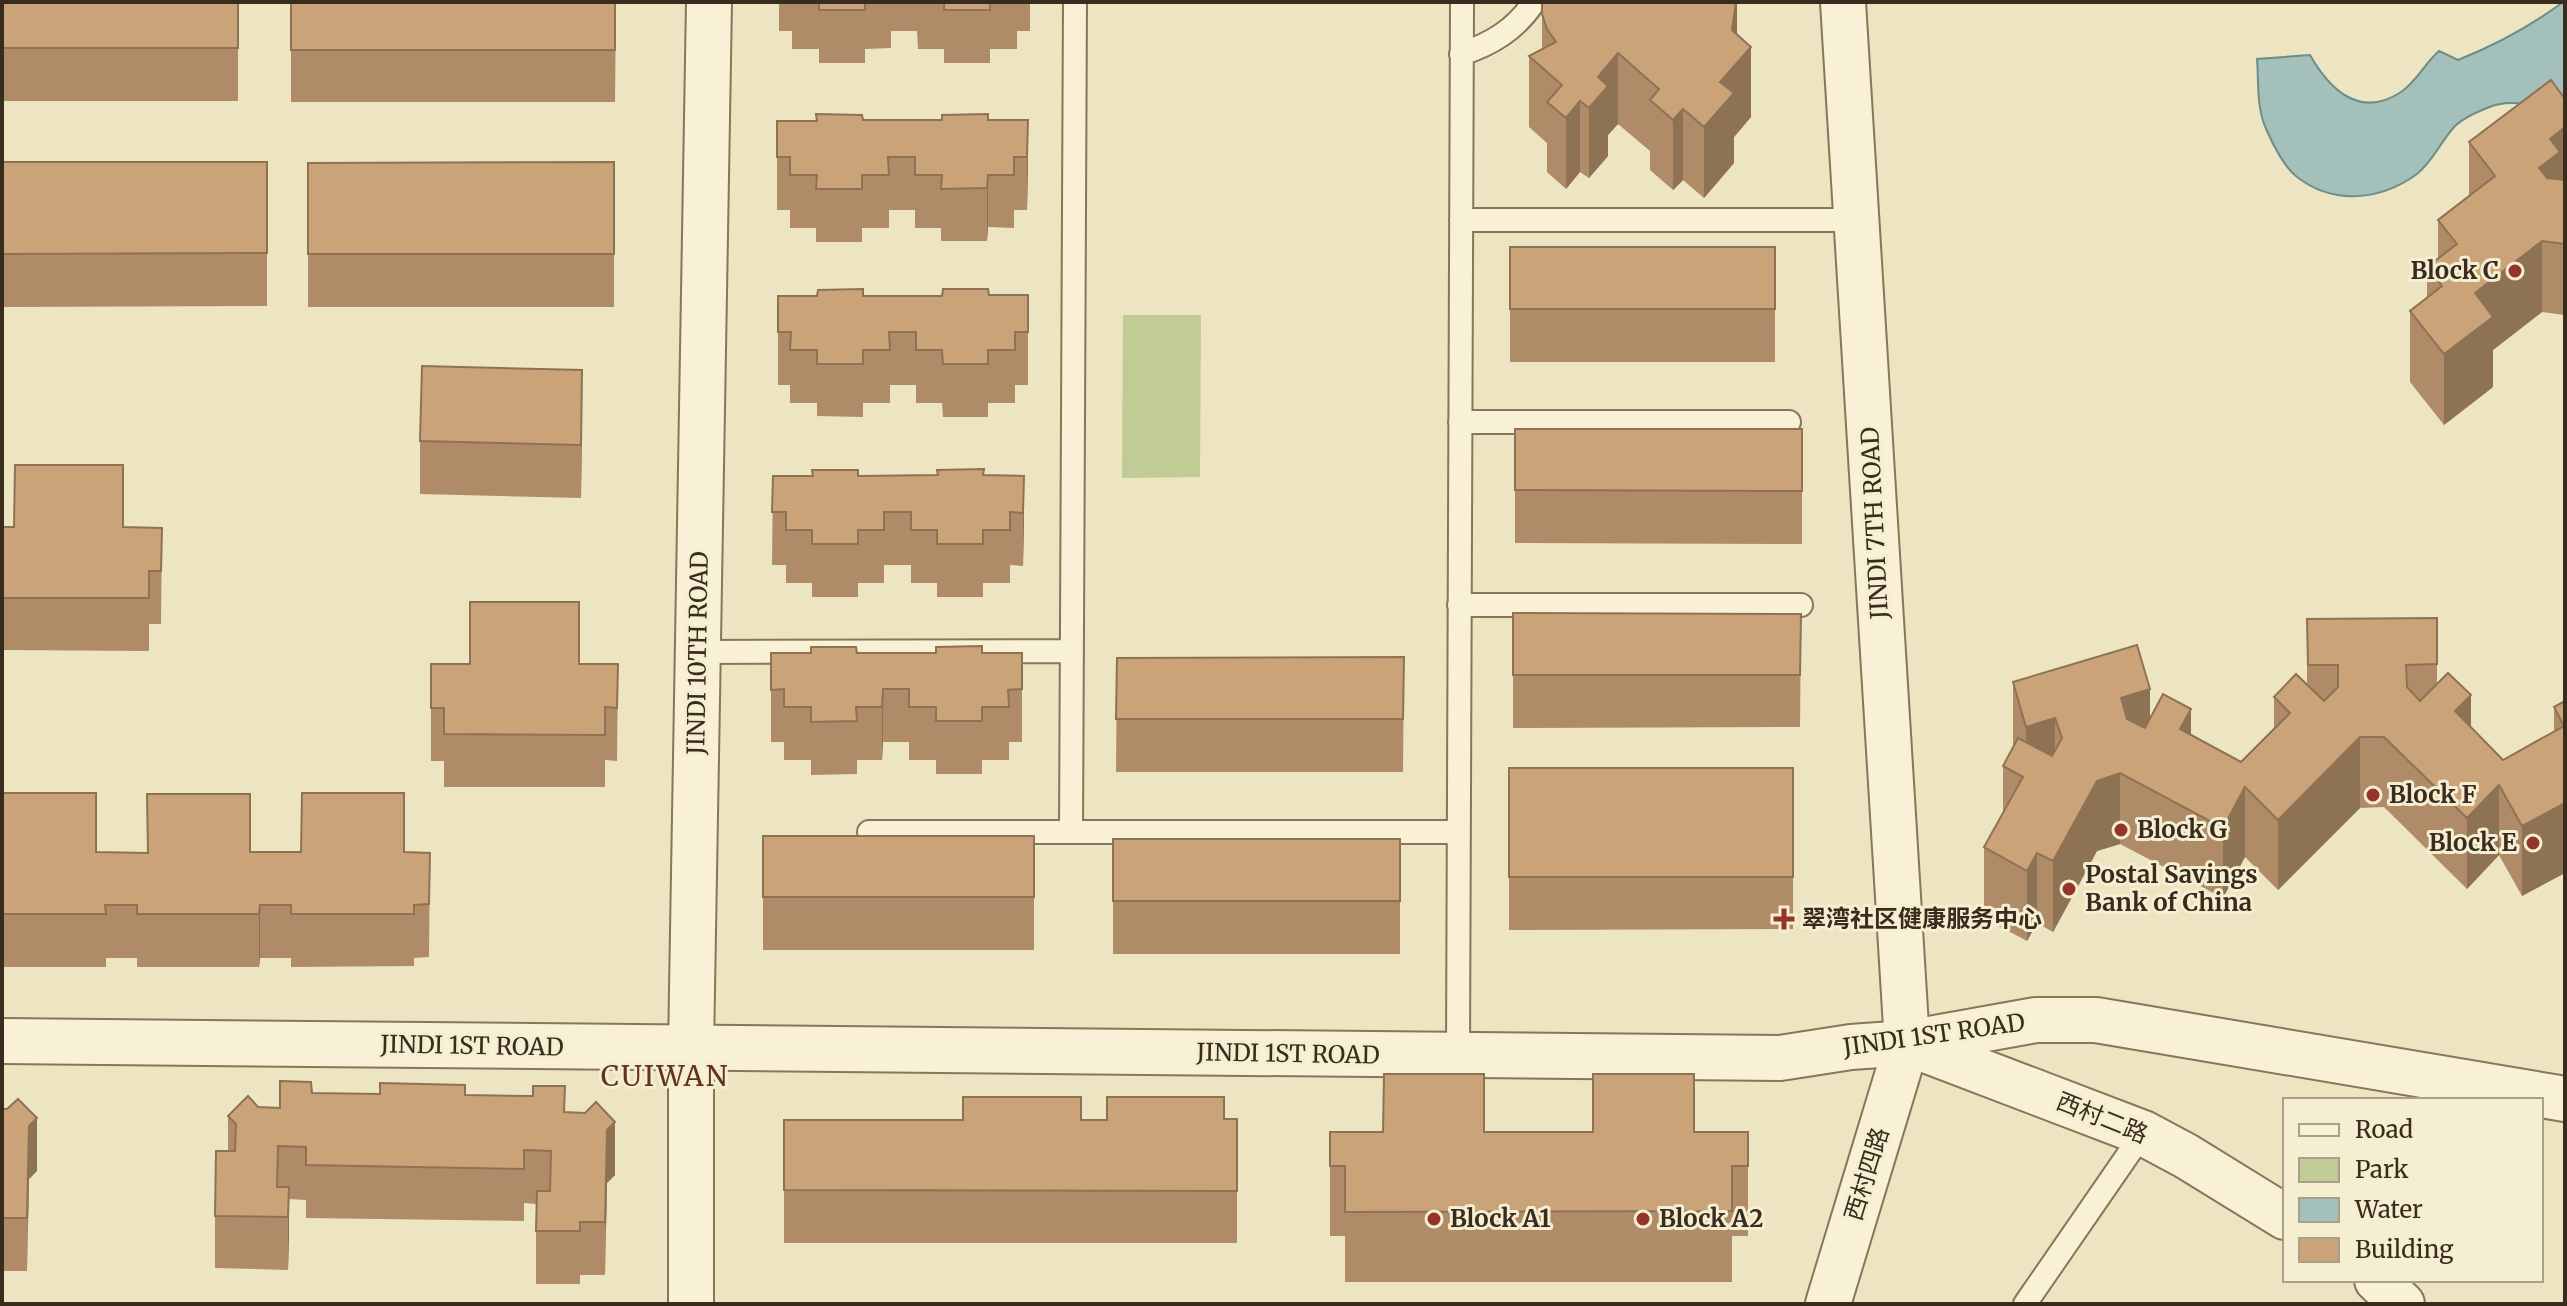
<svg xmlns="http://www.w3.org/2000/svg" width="2567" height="1306" font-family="Merriweather,'Noto Sans SC',serif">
  <rect width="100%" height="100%" fill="#ede4c2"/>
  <path fill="#c0cb96" d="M1123,315h78l-1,162 -78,1z"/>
  <path fill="#a4c0ba" stroke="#6c8e88" stroke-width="2" d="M2563,2h2v112c-25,-7 -53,-17 -78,-6 -10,4 -24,10 -32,18 -14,15 -22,35 -38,48 -36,26 -82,32 -120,3 -12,-9 -24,-32 -30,-46 -11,-23 -8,-48 -10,-72l53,-4c20,35 50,64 91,37 16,-11 24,-29 38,-41l19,9c37,-15 73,-34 105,-58z"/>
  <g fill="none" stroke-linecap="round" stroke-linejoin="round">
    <defs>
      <path id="service" d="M1461,54c31,-10 55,-25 73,-52
        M1461,220h395
        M1460,422h329
        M1459,605h342
        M698,652l374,-1
        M869,832h589
        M1071,832l4,-830
        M1458,1055l4,-1053
        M2025,1304l118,-171"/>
      <path id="minor" d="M1907,1043l236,90 43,23 99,61
        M2377,1280l25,24
        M691,1304v-256l18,-1046
        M1828,1304l79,-261 -64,-1041"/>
      <path id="tertiary" d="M2,1041l1778,17 71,-11 56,-4 129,-23h60l469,79"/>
    </defs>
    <use href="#service" stroke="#87765a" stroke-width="26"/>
    <use href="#minor" stroke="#87765a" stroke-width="48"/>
    <use href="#tertiary" stroke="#87765a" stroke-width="48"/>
    <use href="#service" stroke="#f8f1d5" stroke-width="22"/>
    <use href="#minor" stroke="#f8f1d5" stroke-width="44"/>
    <use href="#tertiary" stroke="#f8f1d5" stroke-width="44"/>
  </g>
  <path fill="#af8c67" d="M2,2h236v99h-236z
    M291,2h325l-1,100h-324z
    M779,2h251v29h-13v18h-27v14h-46v-14h-26l-1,-18h-26v17l-26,1v14h-46v-14h-27v-18h-13z
    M1542,2h195v32l14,83 -17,20v26l-30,35 -21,-18 -10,10 -23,-20v-19l-32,-27 -10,11v21l-19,22 -9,-6 -14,17 -19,-17v-29l-18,-16v-71l13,-6z
    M2565,99v216l-23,-3 -49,38v37l-49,38 -34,-43v-71l17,-14v-30l11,-8v-39l31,-24v-54z
    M1028,120l-1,90h-13v18l-26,-1 -1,14h-46v-13h-26v-18h-26v18h-27v14h-46v-14h-26v-18h-13v-89z
    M2,162h265v144l-265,1z
    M614,162v145h-306v-144z
    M1510,247h265v115h-265z
    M1028,295v90h-13v18h-27v14h-45l-1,-14h-26v-18h-26v18h-27v14l-46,-1v-13h-27v-18h-12v-89z
    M582,423l-1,75 -161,-4v-53z
    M1515,429h287v115l-287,-1z
    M773,476h251l-1,90 -13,-1v18h-27v14h-46v-14h-26v-18h-27v18h-26v14h-46v-14h-26v-18h-14z
    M2,527l160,1 -1,96h-12v27l-147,-1z
    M1513,613l288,1 -1,113 -287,1z
    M2437,618v66l34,43 32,33 51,-28v-25l11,-6v172l-43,23 -23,-41 -32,34 -83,-82 -24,1 -82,82 -33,-33 -22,41 -103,-54 -23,7 -44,81 -16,-9 -10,18 -43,-23v-71l19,-33v-48l10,-18v-66l137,36 41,17 50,27 33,-33v-32l33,-12v-66z
    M771,653h251v89h-13v18h-27v14h-46v-14h-27v-18h-26l-1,18h-25v14l-46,1v-15h-27v-18h-13z
    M1404,657l-1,115h-287l1,-114z
    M431,664h187l-1,97 -12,-1v27h-161v-26h-13z
    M1509,768h284v161l-284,1z
    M2,793l94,59 334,1 -1,104 -15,1v8l-123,1v-9h-31l-1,9h-122v-9h-31v9h-104z
    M763,836h271v114h-271z
    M1113,839h287v115h-287z
    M312,1093l153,2 100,17 50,63 -8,8 -2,92h-25v9h-44v-80l-12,-1v18l-218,-3v-18l-17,-1 -1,71 -73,-2v-52l13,-65v-35l30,-9 22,1z
    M2,1109l35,62 -8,8 -2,92h-25z
    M1237,1119v124h-453v-123z
    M1330,1132h418v104h-16v46h-387v-46h-15z"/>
  <path fill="#8e7254" d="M1736,2h1v61l14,-16v70l-17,20v26l-30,35v-71l16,-45 12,-52z
    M1618,53v71l-10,11v21l-19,22v-70l9,-31z
    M1580,101v71l-14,17v-71z
    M1683,109v71l-10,10v-70z
    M1028,120v53l-1,37v-53z
    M2565,127v70l-26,-29 11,-29z
    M988,175v52l-1,14v-53z
    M2542,241v71l-49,38v37l-49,38v-71l31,-61z
    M582,370v53l-1,75v-53z
    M1024,476v53l-1,37v-53z
    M883,689v53l-1,18v-53z
    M2150,689v70l-29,9v-70z
    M2471,695v71l-16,-55z
    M2191,709v71l-11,-51z
    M2055,718v70l-29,9v-70z
    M2360,737v71l-82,82v-70z
    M2120,773v71l-23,7 -44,81v-71l44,-80z
    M2499,785v70l-32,34v-71z
    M2245,787v70l-22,41v-70z
    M2565,803v70l-43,23v-70z
    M2037,853v70l-10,18v-70z
    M260,905v53l-1,9v-53z
    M37,1118v53l-8,8 -2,92 2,-145z
    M615,1122v53l-8,8 -2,92 2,-145z
    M289,1187v53l-1,30v-53z"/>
  <path fill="#cba378" stroke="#8e7254" stroke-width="2" d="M2,2h236v46h-236z
    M291,2h324v48h-324z
    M819,2h46v8h-46z
    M944,2h46v8h-46z
    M1542,2h194l-4,28 19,17 -31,35 14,11 -30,34 -21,-18 -10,11 -23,-20 9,-11 -41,-36 -20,24 10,9 -19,22 -9,-7 -14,17 -19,-16 15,-17 -33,-29 27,-14 -9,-13 -5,-15z
    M2551,80l14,19v28l-15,12 10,13 -21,16 8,10 18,2v64l-23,-3 -67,52 18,24 -49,37 -34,-43 32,-25 -15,-19 30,-23 -19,-24 57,-44 -26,-34z
    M816,114l46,1 1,5h79v-5l46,-1v6h40l-1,37h-13v18h-26l-1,13 -46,1 1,-14h-27v-18h-27l1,18h-27v14h-46l1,-14h-27v-18h-13v-36h40z
    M2,162h265v91l-265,1z
    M614,162v92h-306v-91z
    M1510,247h265v62h-265z
    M863,289v7h79l1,-7h45l1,6h39v37h-13v18h-27v14h-45l-1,-14h-26v-18h-27l1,18h-27v14h-46v-14h-27l1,-18h-13v-36h39l1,-6z
    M422,366l160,4 -1,75 -161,-4z
    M1515,429h287v62l-287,-1z
    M15,465h108v62l39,1 -1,43h-12v27h-147v-71h12z
    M984,469l-1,6 41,1 -1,37 -13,-1v18h-27v14h-46v-14h-26v-18h-27v18h-26v14h-46v-14h-26v-18h-14l1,-36h40l-1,-6h46v6l80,-1 -1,-5z
    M470,602h109v62h39l-1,44 -12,-1v28l-161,-1v-26h-13v-44h39z
    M1513,613l288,1 -1,61h-287z
    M2437,618v46l-31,1 1,22 13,14 28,-28 23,22 -16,16 48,49 61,-34 -10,-19 11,-6v102l-43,23 -23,-41 -32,33 -83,-81h-24l-82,83 -33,-33 -22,41 -103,-55 -23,8 -44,80 -16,-8 -10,18 -43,-24 39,-70 -20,-11 15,-28 34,18 10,-18 -7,-20 -29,9 -13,-45 124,-37 13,44 -29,9 6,21 18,9 18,-34 28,15 -11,20 61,33 49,-49 -16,-16 22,-23 28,27 14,-14v-22h-30l-1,-46z
    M982,646v7h40v36l-14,1 1,17h-27v14h-46v-14h-27v-18h-26l-1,18h-26l1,14 -46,1v-15h-27v-18l-13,1v-37h40v-6h45l1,6h79v-6z
    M1404,657l-1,62h-287l1,-61z
    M1509,768h284v109h-284z
    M2,793h94v59l52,1 -1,-59h103v58h51l1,-59h102v59l26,1 -1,51 -15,1v9h-123v-9h-31l-1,9h-122v-9h-32l1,9h-104z
    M763,836h271v61h-271z
    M1113,839h287v62h-287z
    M1384,1074h100v58h109v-58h101v58h54v34h-16v45l-387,1v-46h-15v-34h53z
    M280,1081l31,1 1,11 68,1v-11l85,2v10l68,1v-10h32l-1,26 21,1 11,-11 19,20 -8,8 -2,92h-25v9h-44l1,-40h13l1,-40 -27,-1v19l-218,-4v-18l-28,-1 -1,41h12l-1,30 -73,-1 1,-65h19l1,-27 -8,-8 20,-20 10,11 22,1z
    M963,1097h118v23h26v-23h117v22h13v72l-453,-1v-70h179z
    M18,1099l19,19 -8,8 -2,92h-25v-109h5z"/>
  <g fill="#95342b" stroke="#f5eed1" stroke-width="3">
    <circle cx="2515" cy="271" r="8"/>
    <circle cx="2373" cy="795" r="8"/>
    <circle cx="2121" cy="830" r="8"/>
    <circle cx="2533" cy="843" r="8"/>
    <circle cx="2069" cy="889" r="8"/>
    <path d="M1780 907h8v8h8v8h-8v8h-8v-8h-8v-8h8z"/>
    <circle cx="1434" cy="1219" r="8"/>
    <circle cx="1643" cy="1219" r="8"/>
  </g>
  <g text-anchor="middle" stroke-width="6" stroke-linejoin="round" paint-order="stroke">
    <g font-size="24" font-weight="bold" fill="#372c1e" stroke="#f5eed1" text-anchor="start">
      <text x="2499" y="279" text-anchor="end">Block C</text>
      <text x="2389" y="803">Block F</text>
      <text x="2137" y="838">Block G</text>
      <text x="2517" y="851" text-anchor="end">Block E</text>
      <text x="2085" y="883">Postal Savings<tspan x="2085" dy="28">Bank of China</tspan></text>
      <text x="1802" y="927">翠湾社区健康服务中心</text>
      <text x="1450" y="1227">Block A1</text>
      <text x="1659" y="1227">Block A2</text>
    </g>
    <g font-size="24" fill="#372c1e" stroke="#f5eed1">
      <text transform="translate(1875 523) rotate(-93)" y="8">JINDI 7TH ROAD</text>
      <text transform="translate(698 653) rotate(-89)" y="8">JINDI 10TH ROAD</text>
      <text transform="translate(1934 1035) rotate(-8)" y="8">JINDI 1ST ROAD</text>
      <text transform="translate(472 1046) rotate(1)" y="8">JINDI 1ST ROAD</text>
      <text transform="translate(1288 1054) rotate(1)" y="8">JINDI 1ST ROAD</text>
      <text transform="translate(2102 1118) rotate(22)" y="8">西村二路</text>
      <text transform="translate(1867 1174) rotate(-73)" y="8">西村四路</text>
    </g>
    <g font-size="28" letter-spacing="2" fill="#63331e" stroke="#f5eed1">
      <text x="665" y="1086">CUIWAN</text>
    </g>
  </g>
  <rect width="2567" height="1306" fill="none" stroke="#372c1e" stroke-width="8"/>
  <rect x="2283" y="1098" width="260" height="184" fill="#f5eed1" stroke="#a9a089" stroke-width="2"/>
  <rect x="2299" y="1124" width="40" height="12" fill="#f8f1d5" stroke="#a9a089" stroke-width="2"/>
  <text x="2355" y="1138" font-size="24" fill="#372c1e">Road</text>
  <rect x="2299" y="1158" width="40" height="24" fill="#c0cb96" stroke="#a9a089" stroke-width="2"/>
  <text x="2355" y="1178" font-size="24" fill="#372c1e">Park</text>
  <rect x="2299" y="1198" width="40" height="24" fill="#a4c0ba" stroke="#a9a089" stroke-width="2"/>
  <text x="2355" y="1218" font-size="24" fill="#372c1e">Water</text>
  <rect x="2299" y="1238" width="40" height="24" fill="#cba378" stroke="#a9a089" stroke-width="2"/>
  <text x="2355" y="1258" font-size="24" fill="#372c1e">Building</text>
</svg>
